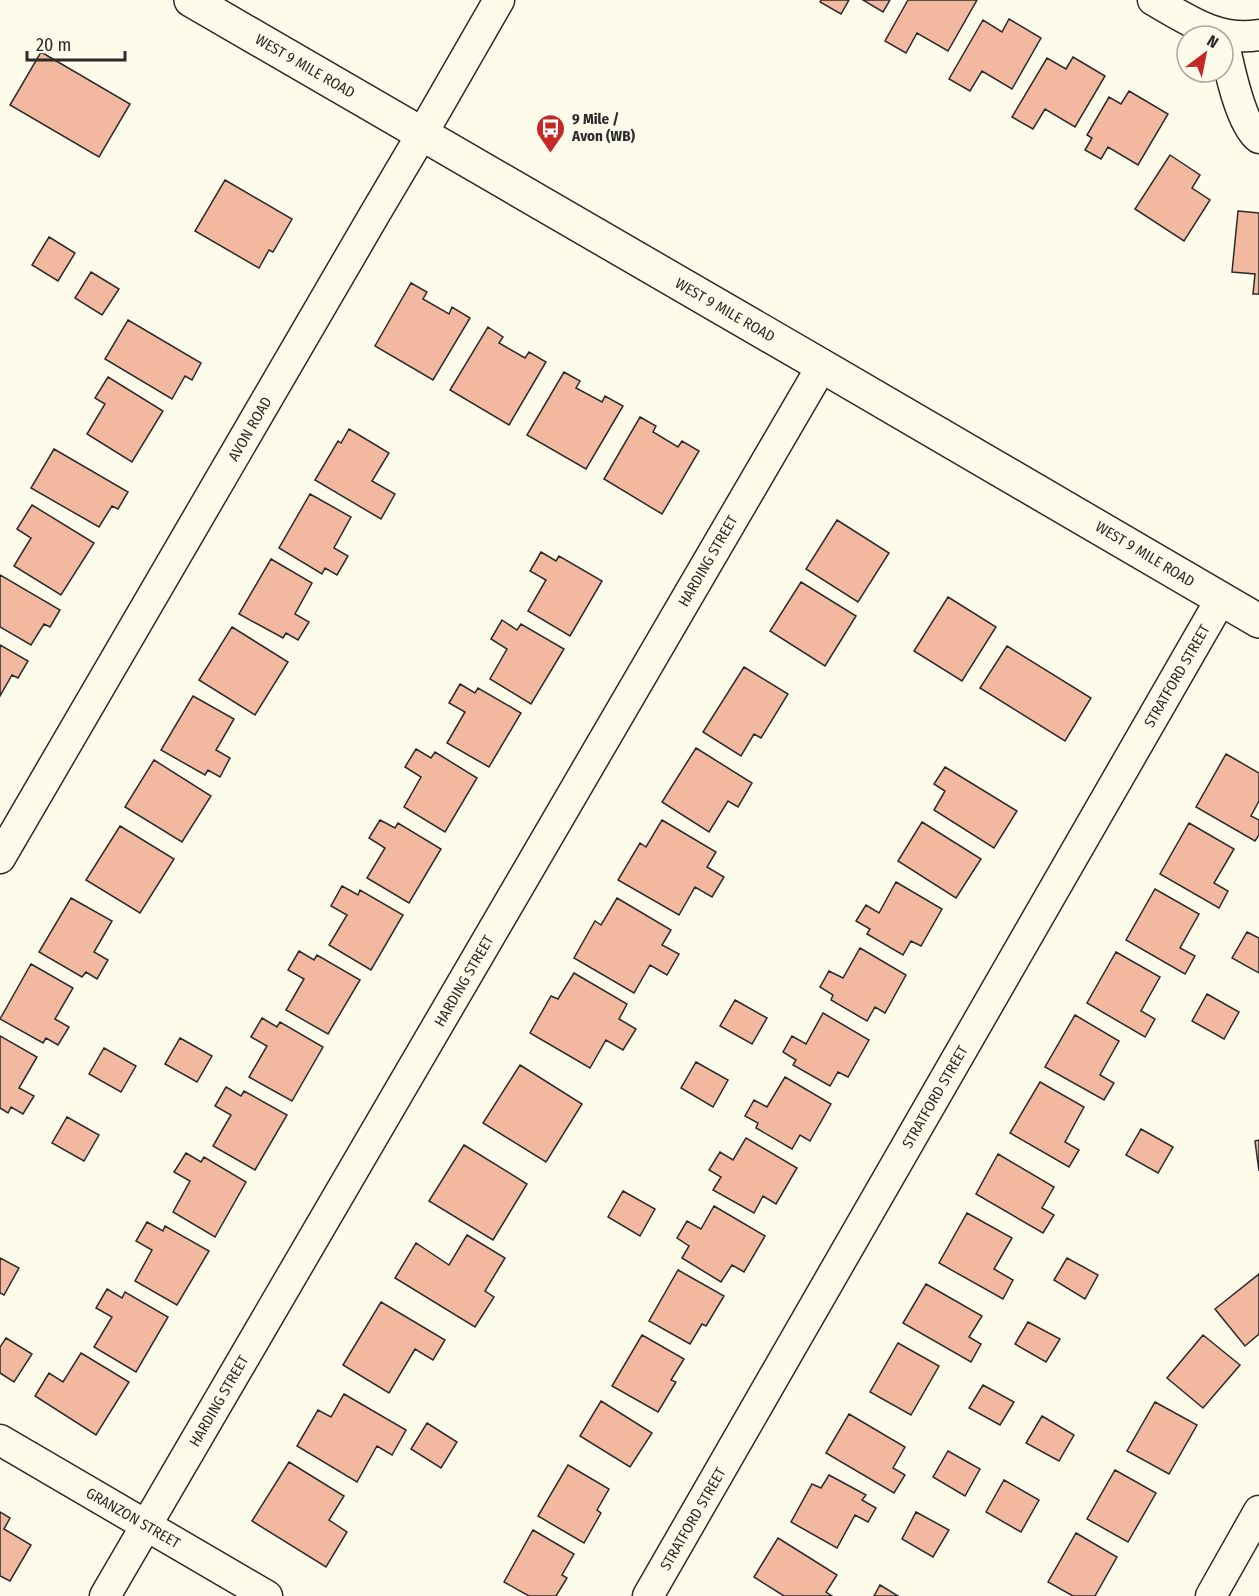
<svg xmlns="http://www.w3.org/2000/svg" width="1259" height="1596" font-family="'Fira Sans Condensed',sans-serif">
  <rect width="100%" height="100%" fill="#fdfbea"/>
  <path fill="#f2b8a0" stroke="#2b2b2b" stroke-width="1.5" d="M821,0h28l-8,14 -21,-12z
    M863,0h27l-7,12z
    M908,0h69l-29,51 -31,-18 -11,20 -21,-12z
    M1009,19l32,19 -29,51 -30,-18 -12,20 -21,-12 34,-59 19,12z
    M41,52l89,52 -31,53 -89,-52z
    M1073,57l32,19 -30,51 -30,-18 -12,20 -21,-12 35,-59 19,11z
    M1129,91l39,23 -30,51 -30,-18 -7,12 -16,-9 7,-12 -5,-3 22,-38 12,7z
    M1170,155l30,20 -8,13 18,12 -26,41 -49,-32z
    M225,180l67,39 -19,33 -4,-2 -10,18 -64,-37z
    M1238,211l21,2v81h-6l2,-20 -23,-2z
    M49,237l26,16 -17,28 -26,-16z
    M91,272l28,17 -17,26 -27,-17z
    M411,283l16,9 -4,7 26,15 3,-7 18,11 -37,62 -58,-34z
    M128,320l73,43 -9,17 -7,-4 -13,23 -67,-40z
    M488,327l15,10 -4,6 26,15 4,-6 17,10 -37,63 -59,-35z
    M564,372l16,9 -4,7 26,14 3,-6 18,10 -37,63 -59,-34z
    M108,377l55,34 -31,51 -45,-28 18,-30 -10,-6z
    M640,417l16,9 -3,6 25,15 4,-6 17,10 -37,63 -58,-35z
    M349,429l40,24 -17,28 23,13 -14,25 -66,-39 23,-39 3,2z
    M54,449l74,43 -10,17 -6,-3 -13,21 -68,-39z
    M310,494l41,23 -17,31 14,8 -11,19 -12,-7 -3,6 -43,-26z
    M32,505l62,38 -33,52 -47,-29 17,-28 -14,-9z
    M837,520l52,33 -31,49 -52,-33z
    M541,552l15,9 3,-5 43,25 -32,55 -42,-25 18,-31 -16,-9z
    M271,559l41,24 -17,31 14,8 -11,18 -12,-7 -3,5 -44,-24z
    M0,575l60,35 -10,17 -6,-3 -13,21 -31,-18z
    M801,582l55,34 -31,50 -55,-35z
    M948,597l48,30 -34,54 -48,-30z
    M502,620l15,10 4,-6 43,25 -33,55 -41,-25 17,-30 -16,-10z
    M232,627l56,35 -33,53 -56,-35z
    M0,645l28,16 -10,17 -6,-3 -12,21z
    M1007,646l84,52 -26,43 -85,-53z
    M744,667l44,27 -27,44 -7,-4 -13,22 -38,-24z
    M460,684l15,9 3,-5 43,25 -32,54 -42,-24 18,-31 -16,-9z
    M193,696l41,23 -18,31 14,8 -10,19 -12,-7 -3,5 -44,-25z
    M696,748l56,35 -14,24 -10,-6 -19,31 -47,-30z
    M416,749l15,9 4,-6 42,26 -32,54 -41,-25 17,-30 -16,-10z
    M1226,754l33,19v28l-8,15 8,4v15l-4,6 -59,-34z
    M154,760l57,36 -29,46 -57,-35z
    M945,767l72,44 -23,37 -60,-38 11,-19 -11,-7z
    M380,820l15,8 3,-5 43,26 -32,54 -42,-25 18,-30 -16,-10z
    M662,820l54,32 -9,15 17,10 -12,20 -17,-10 -16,28 -61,-35 22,-37 6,4z
    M922,822l59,37 -25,39 -58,-37z
    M1189,823l45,26 -20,34 14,8 -9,17 -59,-34z
    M120,826l54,33 -34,54 -54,-33z
    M896,882l46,27 -21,37 -10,-5 -8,14 -36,-21 3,-5 -14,-8 10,-16 13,8z
    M342,886l16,9 2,-5 43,25 -32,55 -42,-25 18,-30 -16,-9z
    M1155,889l44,25 -19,34 15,8 -10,18 -59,-34z
    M71,898l41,23 -18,31 14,8 -11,19 -11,-7 -4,5 -43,-25z
    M617,898l54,32 -9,15 17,9 -12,21 -17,-10 -16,28 -60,-35 21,-37 6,4z
    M1247,932l12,6v35l-27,-15z
    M860,948l46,27 -21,38 -10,-6 -8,14 -36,-21 2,-5 -13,-8 9,-16 14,7z
    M299,951l15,9 3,-5 43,25 -32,54 -42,-24 18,-31 -16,-9z
    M1116,952l44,25 -19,34 14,8 -10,18 -58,-34z
    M31,964l42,24 -18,31 14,8 -11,18 -12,-7 -3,5 -43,-24z
    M574,973l53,31 -8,15 17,10 -13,21 -17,-10 -16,28 -60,-35 21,-37 7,3z
    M1207,994l32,18 -15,27 -32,-18z
    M735,1000l32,18 -15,26 -32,-18z
    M823,1013l46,27 -21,37 -10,-5 -8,14 -37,-21 3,-5 -13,-8 9,-16 14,8z
    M1075,1015l44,26 -19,34 14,8 -10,17 -59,-33z
    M262,1018l15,9 3,-5 43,25 -31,54 -43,-24 18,-31 -16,-9z
    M0,1036l37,21 -18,31 15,8 -11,18 -12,-7 -3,6 -8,-5z
    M180,1038l32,18 -15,26 -32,-18z
    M104,1048l32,18 -15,26 -32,-18z
    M696,1062l32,18 -15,27 -32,-19z
    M520,1065l62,39 -36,58 -63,-39z
    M785,1077l46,27 -21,37 -10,-6 -8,14 -36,-21 2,-5 -13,-7 9,-16 13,7z
    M1040,1082l44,25 -19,35 14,8 -10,17 -59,-34z
    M226,1087l15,9 3,-5 43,24 -32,55 -42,-24 18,-31 -16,-9z
    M67,1117l32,18 -15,26 -32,-18z
    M1141,1129l32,18 -15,26 -32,-18z
    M746,1138l51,30 -21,36 -13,-8 -9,17 -41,-23 8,-13 -12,-7 11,-18 13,8z
    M1259,1140v31l-4,-30z
    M464,1145l63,39 -34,56 -64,-39z
    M186,1153l15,9 3,-5 42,25 -31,55 -42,-25 17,-31 -16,-9z
    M998,1154l56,33 -12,21 12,7 -11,18 -67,-39z
    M623,1191l32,18 -15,27 -32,-19z
    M714,1206l51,30 -21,36 -12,-7 -11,17 -39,-24 7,-12 -12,-8 10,-17 14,8z
    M967,1213l45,25 -18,31 19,11 -10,19 -64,-36z
    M147,1222l16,9 2,-5 44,25 -32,54 -42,-24 17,-31 -16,-9z
    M467,1235l38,23 -20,33 9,6 -19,30 -80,-49 21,-35 33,22z
    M0,1258l19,10 -15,27 -4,-2z
    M1067,1258l31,17 -13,24 -31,-19z
    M678,1270l46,26 -18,30 -4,-2 -12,20 -41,-23z
    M1259,1274v60l-14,12 -30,-37z
    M926,1284l56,32 -13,21 12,7 -10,18 -68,-39z
    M107,1289l15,9 3,-6 43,25 -32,55 -42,-25 18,-30 -16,-9z
    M381,1302l64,38 -12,20 -18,-11 -26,44 -46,-28z
    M1028,1322l32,17 -14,23 -31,-18z
    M642,1335l42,24 -13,21 5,2 -18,30 -46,-26z
    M1203,1335l37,30 -37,43 -36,-30z
    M6,1338l26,16 -18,28 -14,-9v-26z
    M898,1343l41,23 -28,49 -41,-23z
    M81,1353l48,29 -33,53 -61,-39 14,-23 14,9z
    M983,1385l31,17 -14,23 -31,-17z
    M344,1394l62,36 -14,25 -15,-9 -20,36 -60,-36 21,-36 13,7z
    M601,1401l51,32 -22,34 -50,-31z
    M1155,1402l42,23 -28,49 -42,-23z
    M849,1414l56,33 -12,21 12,7 -11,18 -68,-40z
    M1042,1416l32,19 -15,26 -33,-18z
    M427,1423l30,19 -16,26 -30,-19z
    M948,1451l32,18 -15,27 -32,-19z
    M289,1462l55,34 -15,24 18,12 -21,35 -74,-46z
    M568,1465l41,24 -12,21 4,3 -17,30 -46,-27z
    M1115,1470l41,23 -28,49 -41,-23z
    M829,1475l37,20 -4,5 14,8 -8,14 -13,-7 -18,33 -46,-26 21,-38 9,4z
    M1004,1480l35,20 -18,32 -35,-20z
    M0,1512l10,6 -6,11 27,16 -21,36 -10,-5z
    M916,1512l33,18 -16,27 -31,-18z
    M533,1530l41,24 -12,21 5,3 -11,18h-27l-25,-14z
    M1076,1533l41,24 -22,39h-22l-25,-14z
    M778,1538l59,37 -11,17 6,4h-48l-30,-19z
    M880,1585l18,11h-24z"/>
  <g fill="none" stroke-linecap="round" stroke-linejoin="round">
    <defs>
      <path id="street" d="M1153,0c35,20 65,42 106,35
        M1223,39c5,24 17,85 36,99
        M0,858l373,-641 49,-83 77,-134
        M0,1440l267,156
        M105,1596l717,-1230
        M648,1596l573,-997
        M1211,1596l48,-85"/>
      <path id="secondary" d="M191,0l631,366 437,255"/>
    </defs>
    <use href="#street" stroke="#2b2b2b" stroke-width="33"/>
    <use href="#secondary" stroke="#2b2b2b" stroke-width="36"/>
    <use href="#street" stroke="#fdfbea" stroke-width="30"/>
    <use href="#secondary" stroke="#fdfbea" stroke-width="33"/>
  </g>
  <defs>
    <symbol id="bus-pin" viewBox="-11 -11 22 30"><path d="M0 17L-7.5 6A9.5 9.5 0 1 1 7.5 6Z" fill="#c62828" stroke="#fdfbea"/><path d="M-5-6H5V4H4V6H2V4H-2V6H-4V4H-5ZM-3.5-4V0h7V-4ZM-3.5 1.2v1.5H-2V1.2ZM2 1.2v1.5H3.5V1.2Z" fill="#fff"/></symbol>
  </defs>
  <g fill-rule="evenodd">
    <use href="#bus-pin" x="534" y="112" width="33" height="45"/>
  </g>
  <g text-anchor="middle" stroke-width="4.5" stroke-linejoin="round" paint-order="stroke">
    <g font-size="15" fill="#2b2b2b" stroke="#fdfbea">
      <text transform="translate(305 66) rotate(30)" y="5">WEST 9 MILE ROAD</text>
      <text transform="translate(725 310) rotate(30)" y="5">WEST 9 MILE ROAD</text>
      <text transform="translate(250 429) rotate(-60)" y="5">AVON ROAD</text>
      <text transform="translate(1145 554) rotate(31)" y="5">WEST 9 MILE ROAD</text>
      <text transform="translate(708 561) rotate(-60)" y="5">HARDING STREET</text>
      <text transform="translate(1177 676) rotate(-60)" y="5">STRATFORD STREET</text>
      <text transform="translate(464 981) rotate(-60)" y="5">HARDING STREET</text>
      <text transform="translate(935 1097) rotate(-60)" y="5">STRATFORD STREET</text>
      <text transform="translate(219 1401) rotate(-60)" y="5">HARDING STREET</text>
      <text transform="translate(133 1518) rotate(30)" y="5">GRANZON STREET</text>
      <text transform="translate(693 1519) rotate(-60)" y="5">STRATFORD STREET</text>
    </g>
    <g font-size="15" font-weight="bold" fill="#2b2b2b" stroke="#fdfbea" text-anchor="start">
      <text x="572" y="124">9 Mile /<tspan x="572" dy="17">Avon (WB)</tspan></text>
    </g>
  </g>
  <g transform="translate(1205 54) rotate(32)"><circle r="28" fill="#fdfbea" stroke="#a9a89e" stroke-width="1.5"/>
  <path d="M0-4.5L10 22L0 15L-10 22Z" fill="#c62828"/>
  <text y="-9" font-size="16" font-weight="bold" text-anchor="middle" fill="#2b2b2b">N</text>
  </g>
  <path d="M27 51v9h98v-9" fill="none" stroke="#2b2b2b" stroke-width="3"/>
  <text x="36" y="51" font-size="18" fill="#2b2b2b" stroke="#fdfbea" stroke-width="4.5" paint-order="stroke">20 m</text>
</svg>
